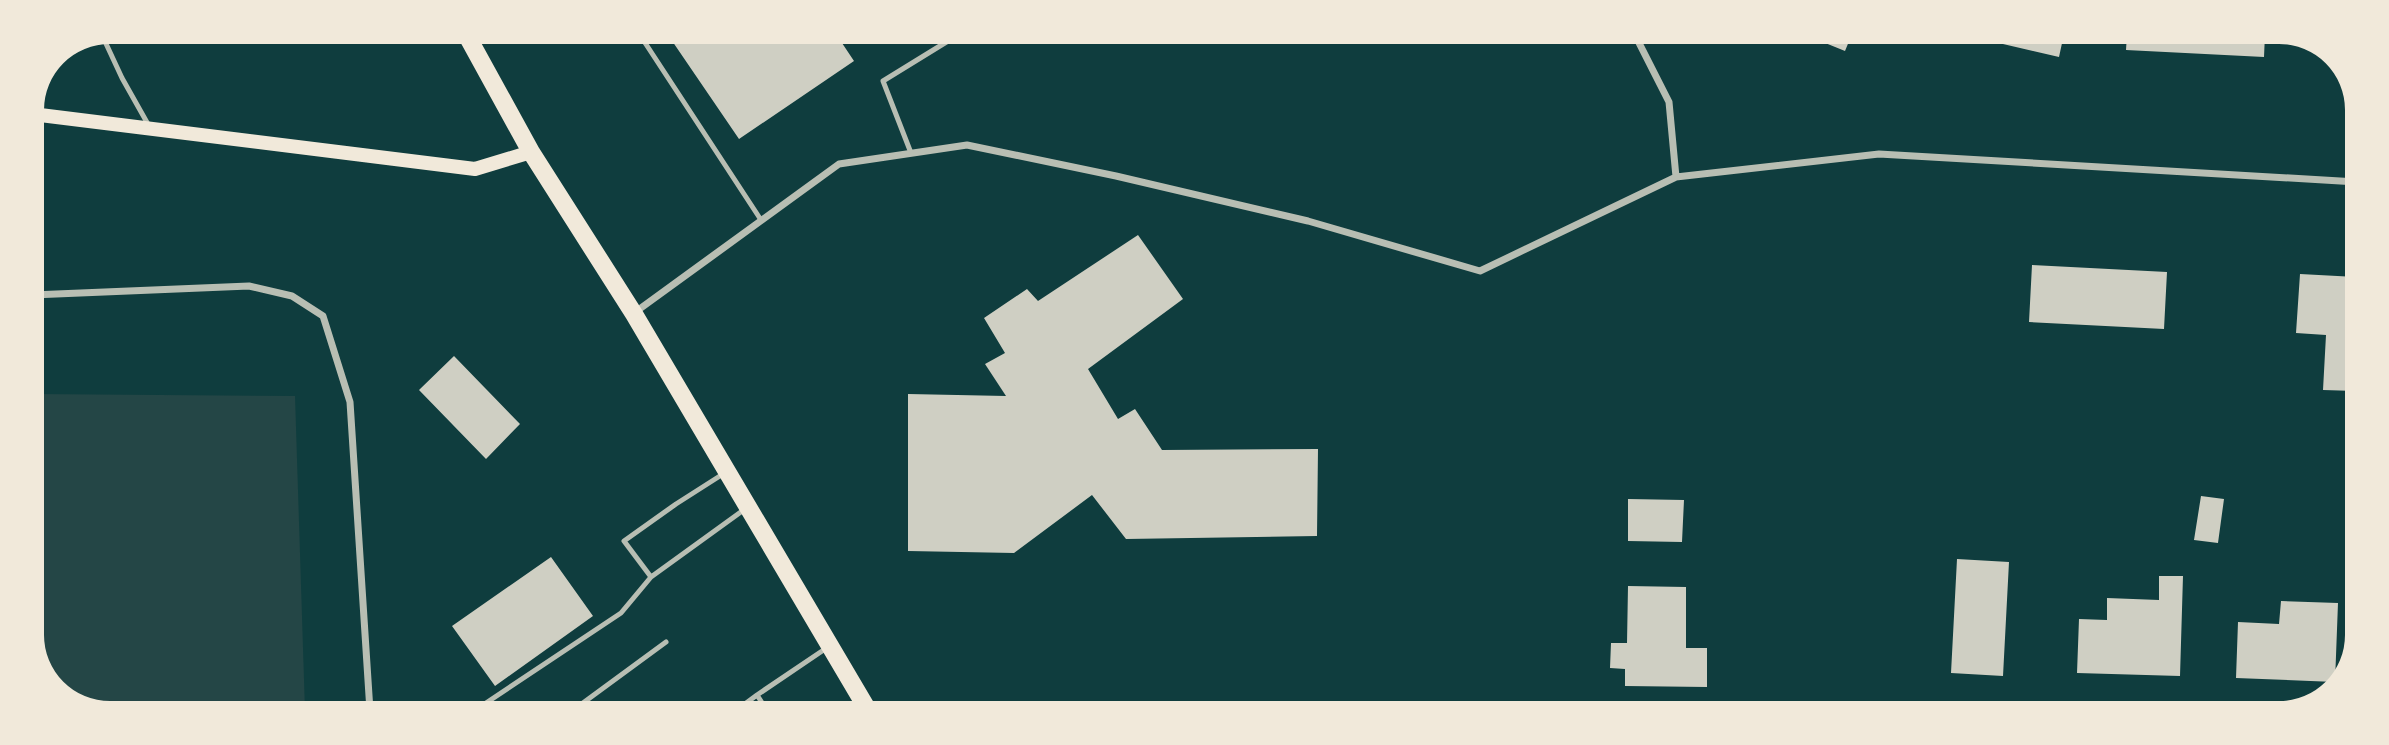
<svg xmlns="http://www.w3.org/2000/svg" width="2389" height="745" font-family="Literata,serif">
  <rect width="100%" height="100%" fill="#0f3d3e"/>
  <path fill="#244646" d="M32,394l263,2 10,315h-216l-41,-28 -16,-42z"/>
  <path fill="#cfcfc3" d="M666,32h178l-6,5 16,24 -115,78z
    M1803,34h49l-7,17z
    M1974,34h90l-5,23 -86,-20z
    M2127,34h138l-1,23 -138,-7z
    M1138,235l45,64 -95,70 30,50 17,-10 27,41 156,-1 -1,87 -191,3 -34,-44 -78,58 -106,-2v-157l98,2 -21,-32 20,-11 -21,-35 43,-29 11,12z
    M2032,265l135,7 -3,57 -135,-7z
    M2300,274l56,3v114l-33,-1 3,-55 -30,-2z
    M454,356l66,68 -34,35 -67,-69z
    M2201,496l23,3 -6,44 -24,-3z
    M1628,499l56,1 -2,42 -54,-1z
    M551,557l42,59 -98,70 -43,-60z
    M1957,559l52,3 -6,114 -52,-3z
    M2159,576h24l-3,100 -103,-3 2,-54 28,1v-22l52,2z
    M1628,586l58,1v61h21v39l-82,-1v-17l-15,-1 1,-25h16z
    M2281,601l57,2 -3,79 -99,-4 2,-56 41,2z"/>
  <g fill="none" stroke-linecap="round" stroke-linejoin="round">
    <path stroke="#b8beb3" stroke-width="5" d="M638,32l123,188
      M102,35l20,43 27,48
      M51,62l16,-13
      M911,153l-28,-72 78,-48
      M651,577l-27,-36 52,-37 47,-30
      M474,711l147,-98 30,-36 94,-68
      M572,711l94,-69
      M734,712l23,-17
      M768,712l-11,-17 71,-48"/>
    <path stroke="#b8beb3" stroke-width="7" d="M1634,33l35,69 7,75
      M32,295l217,-9 43,10 31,20 27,86 20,309
      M634,313l205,-149 128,-19 149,31 192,45 172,50 196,-94 203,-23 478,28"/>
    <path stroke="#f1e9da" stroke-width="14" d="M32,114l443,55 56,-17"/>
    <path stroke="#f1e9da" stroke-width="18" d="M465,32l66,120 103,162 235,398"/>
  </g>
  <path d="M0 0H2389V745H0ZM110 44H2279A66 66 0 0 1 2345 110V635A66 66 0 0 1 2279 701H110A66 66 0 0 1 44 635V110A66 66 0 0 1 110 44Z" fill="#f1e9da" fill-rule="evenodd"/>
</svg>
